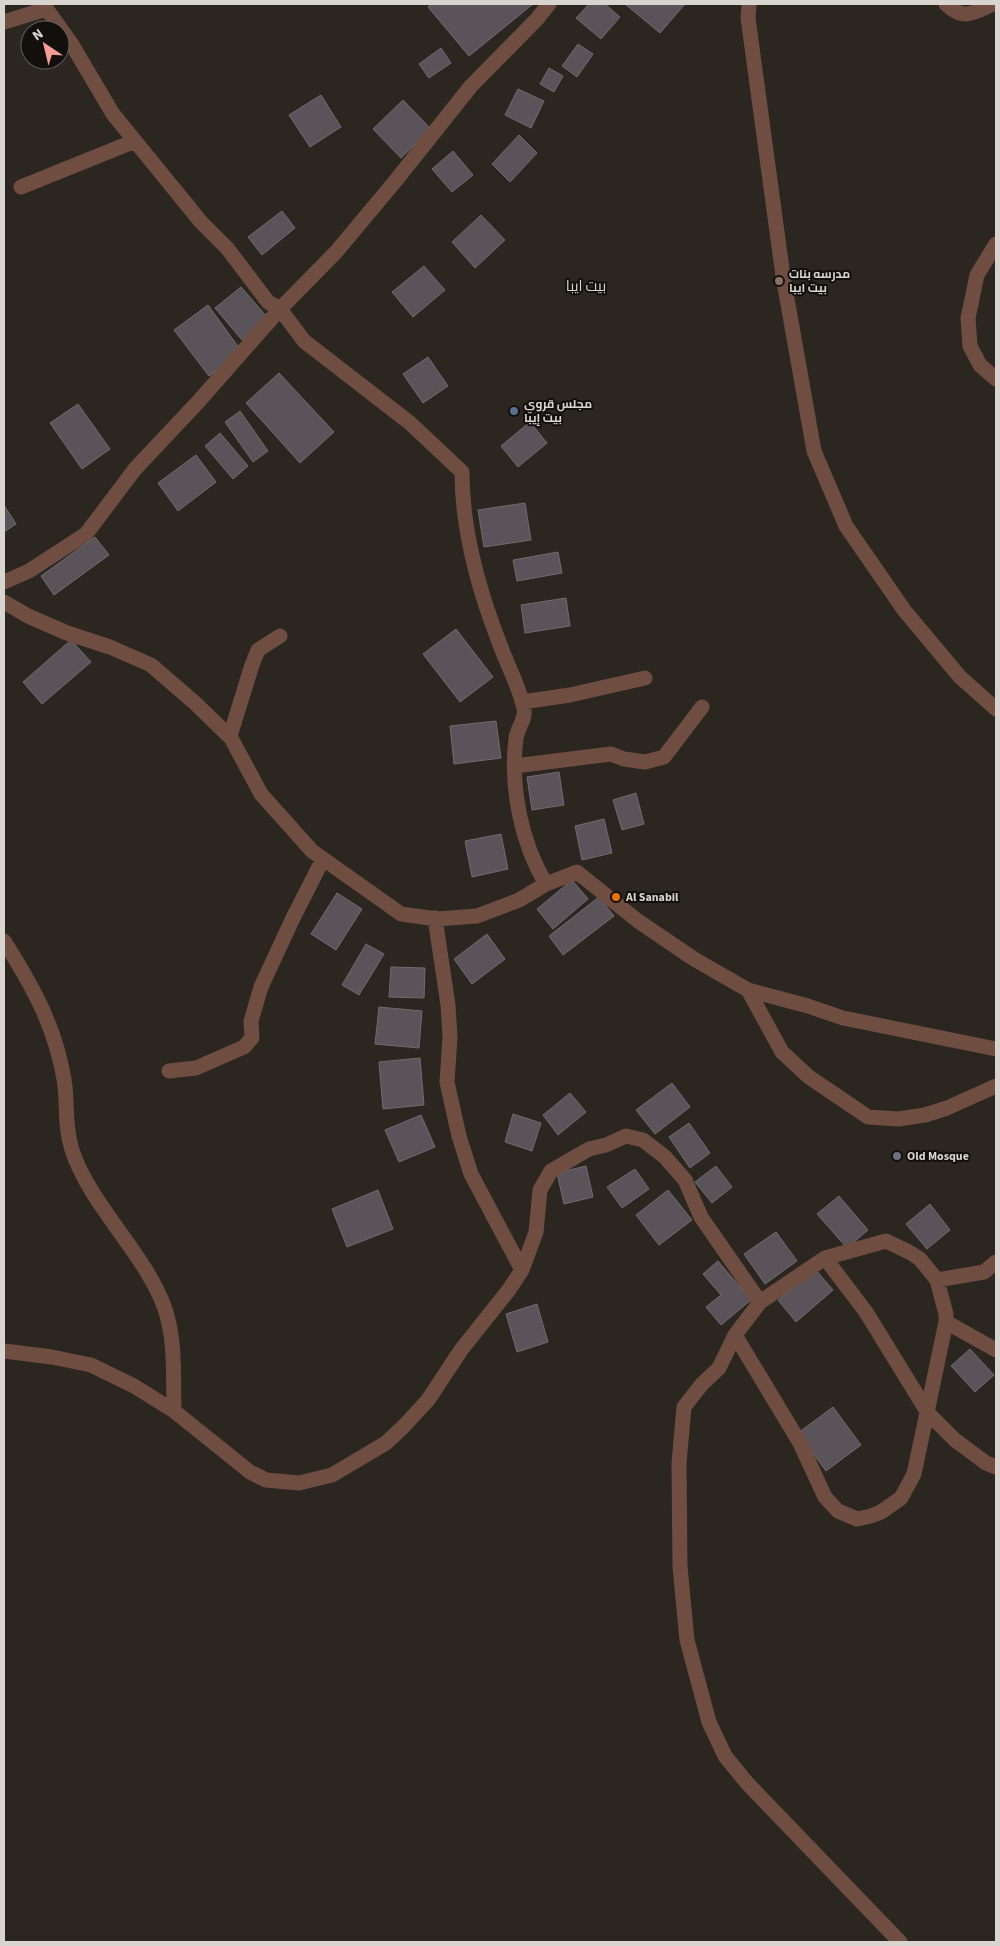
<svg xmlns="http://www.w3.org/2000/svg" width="1000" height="1946" font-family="'Source Sans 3',Cairo,sans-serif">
  <rect width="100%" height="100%" fill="#2b2620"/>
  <path fill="#5a545a" stroke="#716b71" d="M431,4h102l-64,52 -41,-49z
    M589,4h16l15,13 -19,22 -25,-21z
    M625,4h60l-25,29z
    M578,44l15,10 -16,23 -15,-11z
    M441,48l10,15 -22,15 -10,-14z
    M549,68l14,8 -9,16 -14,-8z
    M518,89l26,12 -13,27 -26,-13z
    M321,95l20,32 -31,20 -21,-32z
    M403,100l28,29 -30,29 -28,-29z
    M519,135l18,18 -27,29 -18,-18z
    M453,151l20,24 -21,17 -20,-23z
    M282,211l13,17 -33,27 -14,-18z
    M481,215l24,25 -30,28 -23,-26z
    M424,266l21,24 -32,27 -21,-25z
    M241,287l27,31 -26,22 -27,-32z
    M208,305l34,47 -33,24 -35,-46z
    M428,357l20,29 -25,17 -20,-29z
    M279,373l55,59 -34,31 -54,-60z
    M78,404l32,45 -28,20 -32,-46z
    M240,411l28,40 -15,11 -28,-40z
    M530,422l17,21 -29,24 -17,-21z
    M220,433l28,33 -15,13 -28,-33z
    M196,455l20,27 -38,29 -20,-28z
    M525,503l6,37 -47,7 -6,-37z
    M4,505l12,19 -12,8z
    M95,537l14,18 -55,40 -13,-19z
    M558,552l4,21 -45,8 -4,-21z
    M566,598l4,28 -45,7 -4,-28z
    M456,629l37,48 -33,25 -37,-48z
    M71,640l20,22 -49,42 -19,-22z
    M496,721l5,37 -47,6 -4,-38z
    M559,772l5,33 -32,5 -5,-33z
    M636,793l8,31 -22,6 -9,-30z
    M604,819l8,34 -30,7 -7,-34z
    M501,834l7,35 -36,8 -7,-36z
    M572,880l16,19 -35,30 -16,-20z
    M337,893l25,16 -26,41 -25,-16z
    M599,897l15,19 -51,39 -14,-19z
    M487,934l18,25 -33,25 -18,-25z
    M366,944l18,10 -25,41 -17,-10z
    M391,967l34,1 -1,30 -35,-1z
    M379,1007l43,4 -3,37 -44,-4z
    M420,1058l4,47 -41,4 -4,-47z
    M672,1083l18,24 -35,27 -19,-24z
    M570,1093l16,19 -28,23 -15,-20z
    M513,1114l28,9 -9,28 -27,-9z
    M421,1115l14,32 -36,15 -14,-32z
    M689,1123l21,30 -20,15 -21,-31z
    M586,1166l7,31 -29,7 -7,-31z
    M716,1166l16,21 -20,16 -17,-21z
    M635,1169l14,20 -27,19 -15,-21z
    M378,1190l15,39 -46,18 -15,-38z
    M668,1190l24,30 -33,25 -23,-30z
    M839,1196l29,34 -21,18 -30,-34z
    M930,1204l20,26 -23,19 -21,-25z
    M776,1232l21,29 -32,23 -21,-30z
    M718,1261l33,39 -30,25 -15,-18 15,-12 -18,-21z
    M815,1269l18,21 -37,32 -18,-22z
    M537,1304l11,38 -31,10 -11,-38z
    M970,1349l24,26 -19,17 -24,-26z
    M833,1407l28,38 -35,26 -28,-38z"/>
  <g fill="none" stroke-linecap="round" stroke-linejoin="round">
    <path stroke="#6f4e41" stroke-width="15" d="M43,4l28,39 42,71 88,108 26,26 41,54 12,7 24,32 106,82 52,49c0,59 16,116 37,170 8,23 20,43 25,67 2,10 -7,20 -8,29 -6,49 5,105 30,146
      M749,4l-1,14 35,258 31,175 32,75 58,84 56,67 36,32
      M946,4c18,17 27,9 47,0
      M4,22l42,-13
      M21,187l114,-46
      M996,244l-19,31 -9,43 2,28 10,19 16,14
      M4,582l25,-11 57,-37 49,-65 63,-67 82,-93 56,-57 61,-73 74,-93 66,-67 12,-15
      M4,602l24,14 39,17 43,14 41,18 44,38 36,35 30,56 51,57 89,63 36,5 40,-3 42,-16 27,-16 31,-12 61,49 56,38 54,31 60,16 35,12 153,31
      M522,702l48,-7 75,-17
      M230,736l22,-71 6,-15 22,-14
      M515,766l96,-12 13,5 21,3 19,-5 38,-50
      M435,918l13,87 2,32 -3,45 12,54 12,38 51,96
      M4,941c28,44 51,85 60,138 4,23 0,47 8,71 18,55 71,101 92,156 12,33 9,71 10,105
      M748,990l34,62 27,25 59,40 30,2 27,-4 22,-7 49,-22
      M169,1071l27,-3 48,-21 8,-9 -1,-17 10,-34 31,-67 31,-61
      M825,1258l41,54 62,101 27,27 31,23 10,4
      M946,1322l50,28
      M735,1335l65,108 25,54 13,14 19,8 14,-3 10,-4 20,-14 13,-24 32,-152v-8l-9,-34
      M4,1351l48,6 39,8 43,21 40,25 76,61 16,8 33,3 33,-8 54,-32 19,-18 23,-25 33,-50 47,-59 14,-21 14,-38 4,-42 11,-19 38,-22 17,-4 20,-9 17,4 22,17 20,23 16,37 59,85
      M900,1942l-153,-159 -22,-27 -16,-34 -22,-82 -7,-73 -1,-104 5,-56 18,-23 17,-16 16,-33 25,-33 65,-44 61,-17 23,11 11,7 17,21 47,-8 12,-10"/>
  </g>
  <circle fill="#8d6e63" stroke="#120f0d" stroke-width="2" cx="779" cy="281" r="5"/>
  <circle fill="#5c6f8a" stroke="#120f0d" stroke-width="2" cx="514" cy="411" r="5"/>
  <circle fill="#e8710a" stroke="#120f0d" stroke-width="2" cx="616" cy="897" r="5"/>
  <circle fill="#6b7280" stroke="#120f0d" stroke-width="2" cx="897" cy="1156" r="5"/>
  <g text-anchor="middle" stroke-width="4" stroke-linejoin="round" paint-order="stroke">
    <g font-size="12" font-weight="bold" fill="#d8d5d1" stroke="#120f0d" text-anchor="start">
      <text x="789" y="278">مدرسه بنات<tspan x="789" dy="14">بيت ايبا</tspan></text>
      <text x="524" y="408">مجلس قروي<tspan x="524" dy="14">بيت إيبا</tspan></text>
      <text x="626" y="901">Al Sanabil</text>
      <text x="907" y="1160">Old Mosque</text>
    </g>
    <g font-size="15" fill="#d8d5d1" stroke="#120f0d">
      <text x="586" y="291">بيت ايبا</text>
    </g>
  </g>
  <rect width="1000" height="1946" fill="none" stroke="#d8d5d1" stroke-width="10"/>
  <g transform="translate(45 45) rotate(325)"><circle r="24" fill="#120f0d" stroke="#615e5b"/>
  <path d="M0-4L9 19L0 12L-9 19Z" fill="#f59c95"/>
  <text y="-8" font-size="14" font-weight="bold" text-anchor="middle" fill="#d8d5d1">N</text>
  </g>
</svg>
